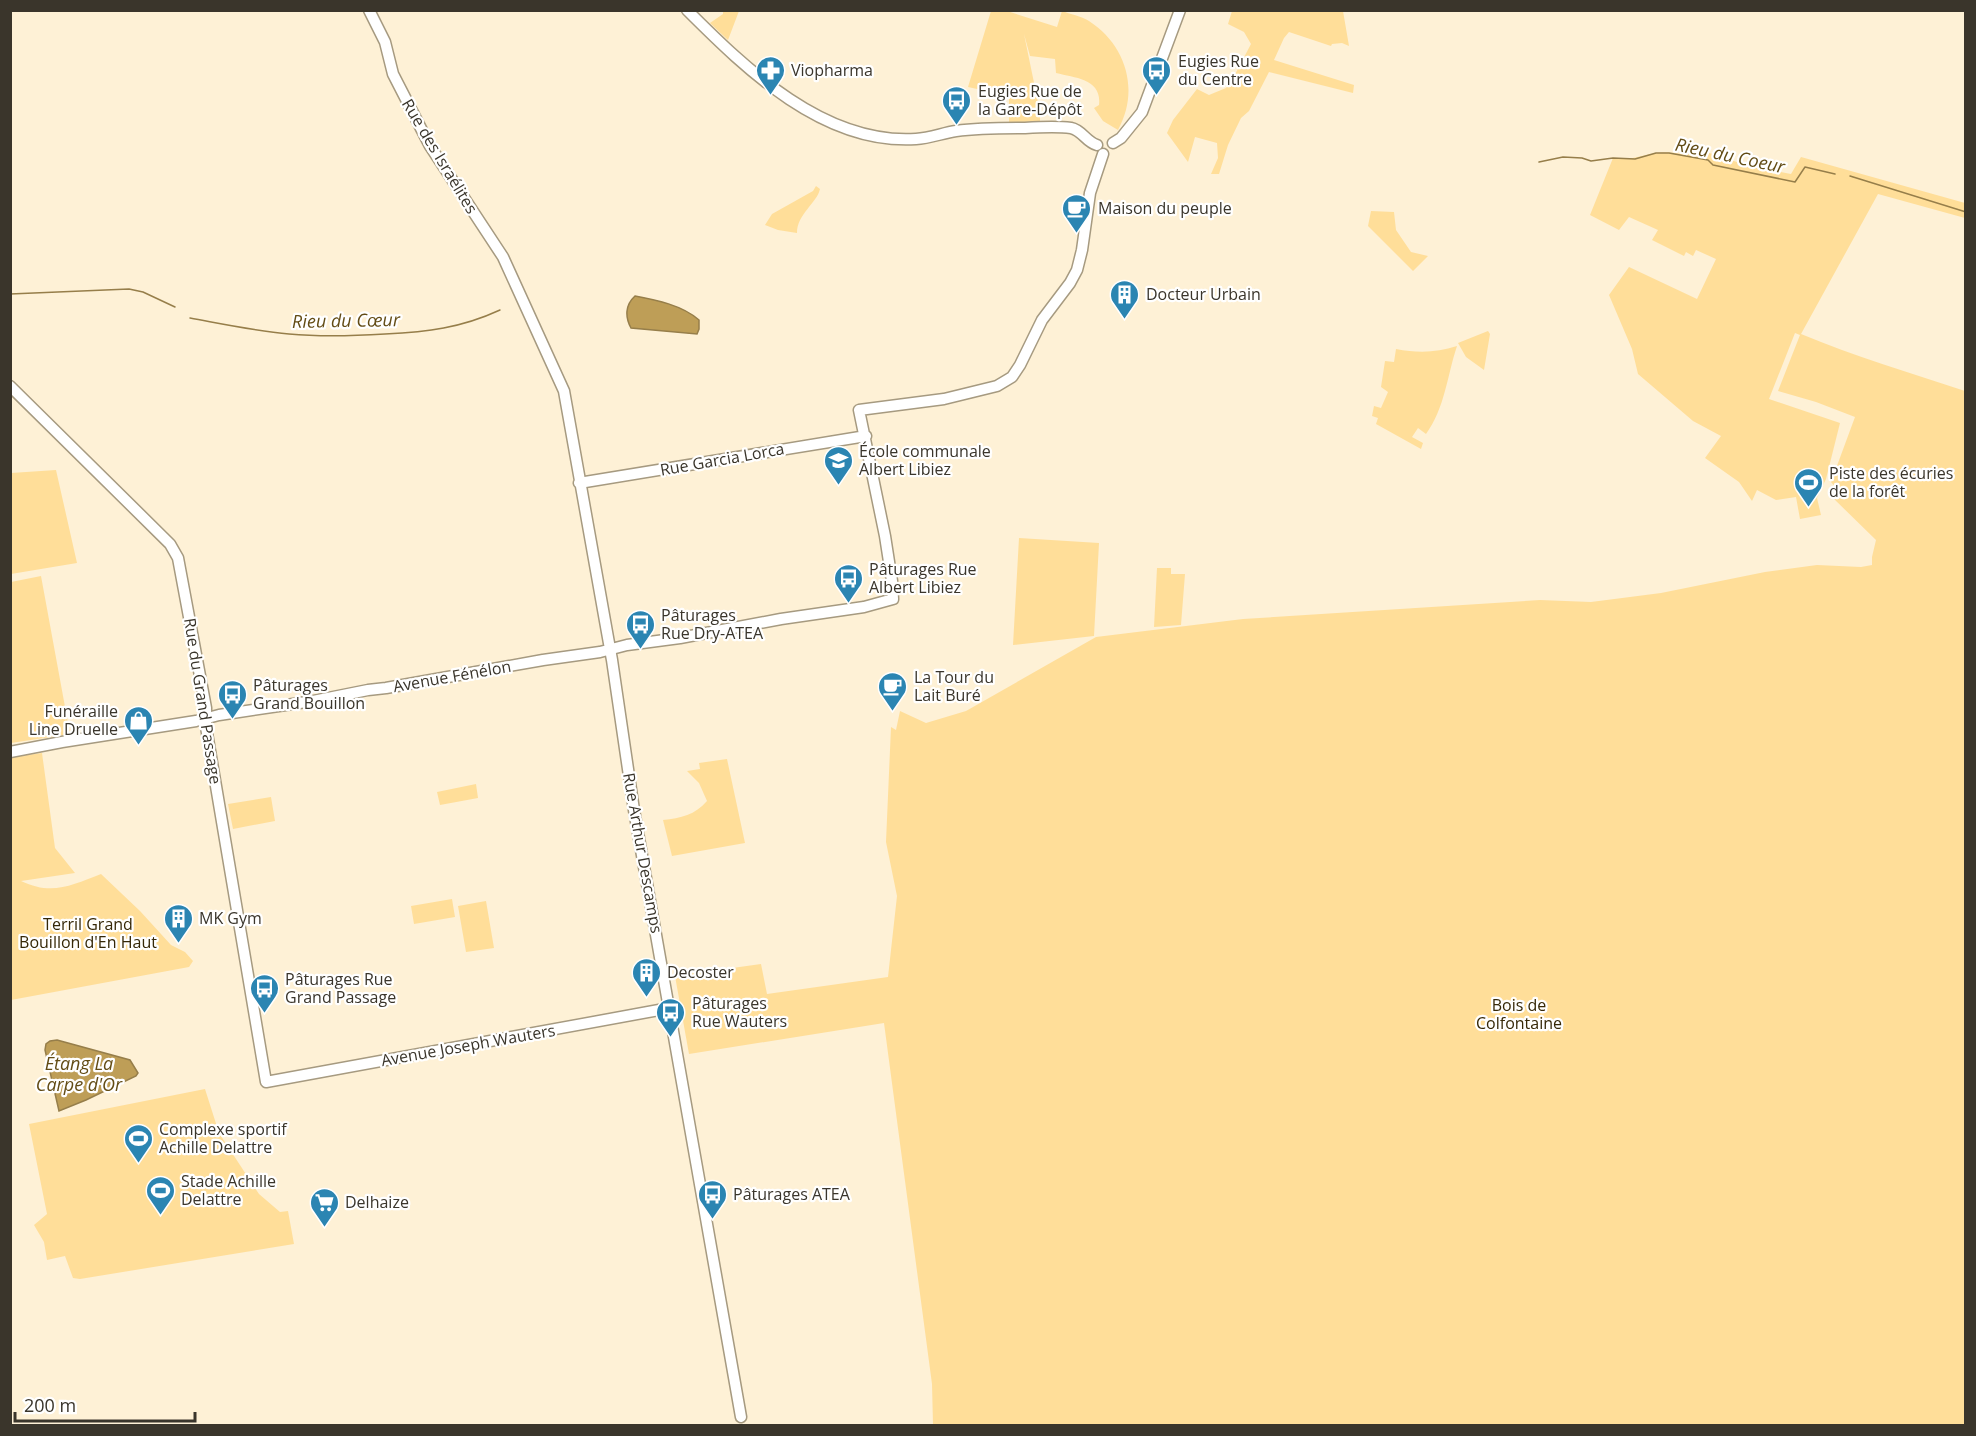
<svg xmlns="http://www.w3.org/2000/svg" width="1976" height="1436" font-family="'Open Sans',sans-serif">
  <rect width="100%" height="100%" fill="#fef1d6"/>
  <path fill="#ffde99" d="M723,11h16l-11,29 -18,-17 13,-9z
    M991,11h16l50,16 5,-16c8,3 19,5 27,10 37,24 51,69 29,109l-15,-9 -9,-13 5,-3c3,-26 -23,-27 -43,-32l-1,-14 -25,-3 -6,-22 16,78v11l-31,-1v-26l-41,-9z
    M1232,11h111l6,35 -7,-3 -10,1 -1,2 -42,-14 -5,6 -10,22 80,25 -1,8 -84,-21 -20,39 -8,7 -13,27 -9,29h-8l7,-16 -1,-15 -22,-6 -7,25 -21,-29 6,-13 24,-31 12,6 17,-7 5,-6 20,-38 -7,-12 -16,-8z
    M1691,147l55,18 45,9 10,-17 164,46v15l-87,-24 -77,140c53,22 109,39 164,57v1034h-1032l-1,-41 -48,-361 -195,31 -14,-78 86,-12 6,30 121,-17 9,-81 -11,-54 5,-115 5,3 4,-19 26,12 40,-12 130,-74 147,-18 297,-19 51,2 70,-9 104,-21 52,-7 44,2 11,-2v-8l4,-17 -44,-43 4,-9 -5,-6 24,-65 -39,-15 -38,-11 22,-56 -5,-2 -26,66 71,24 -14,56 -9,19 4,17 -21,4 -4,-22 -20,3 -19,-10 -5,11 -13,-19 -34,-24 16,-22 -28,-15 -55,-47 -6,-25 -23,-54 20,-28 68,32 19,-40 -20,-9 -3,6 -7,-4 -2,4 -32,-16 6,-10 -29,-13 -10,13 -29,-15 23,-57c16,3 29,-3 45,-5 10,-1 20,0 30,2z
    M816,186l4,3c-3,14 -23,25 -23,44l-19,-3 -13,-5 7,-11 41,-23z
    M1371,211l23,1 2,18 15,22 17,4 -15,15 -45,-45z
    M1488,331l2,3 -6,36 -18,-13 -8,-14z
    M1457,346c-10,30 -12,62 -31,88l-8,-6 -6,9 11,6 -2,6 -45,-25 2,-6 -6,-2 2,-10 7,2 7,-16 -7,-5 4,-26 9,1 2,-13c21,4 40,4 61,-3z
    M56,470l21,93 -66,11v-101z
    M1019,538l80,5 -5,93 -81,9z
    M1157,568h14v6h14l-4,51 -27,2z
    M41,576l29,158 -59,9v-161z
    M42,753l13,95 20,25 -54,8c31,15 51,4 80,-7l39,37 31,34 14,7 8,9 -4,6 -178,33v-243z
    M727,759l18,84 -73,13 -9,-36c18,-2 32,-5 44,-19l-8,-18 -12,-12 13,-2 -1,-6z
    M476,784l2,14 -38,7 -3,-13z
    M271,797l4,24 -42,8 -5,-25z
    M452,899l3,18 -41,7 -3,-18z
    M486,901l8,47 -28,4 -8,-46z
    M205,1089l14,44 40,61 21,18 8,-1 6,33 -214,35 -7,-1 -8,-22 -18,4 -3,-18 -10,-17 13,-11 -18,-90z"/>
  <path fill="#be9e57" stroke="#967e4a" stroke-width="1.5" d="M635,296c21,4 47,9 64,24v9l-2,5 -66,-6c-6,-11 -6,-23 4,-32z
    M57,1040l73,20 8,13 -2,3 -50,24 -27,11 -14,-61 1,-6 4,-3z"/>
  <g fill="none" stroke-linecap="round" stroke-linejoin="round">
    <path stroke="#967e4a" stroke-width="1.5" d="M1539,162l24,-5 19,1 9,3 22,-3 22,1 21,-6h13l39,7 5,5 82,17 10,-15 30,7
      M1850,176l116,36
      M10,294l119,-5 14,3 32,15
      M190,318c33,6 66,13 99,16 32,3 64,2 96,0 42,-2 76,-6 115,-24"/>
    <defs>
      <path id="secondary" d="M369,10l16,32 8,32 37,72 73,111 61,134 48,269 22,150 107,607
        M687,10c60,60 137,135 229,129 14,-1 27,-6 40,-8 23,-3 47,-3 69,-3 15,-1 31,-2 46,0 11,2 15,14 26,17
        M1113,143l8,-5 21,-26 38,-102
        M10,386l160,158 8,14 28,150v19l60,355 404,-74
        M579,483l287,-47
        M10,752l52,-10 134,-21 23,-6 94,-14 55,-11 18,-2 157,-28 57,-8 27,-7 53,-7 101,-19 83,-12 29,-8 -1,-18 -7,-45 -26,-126 85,-11 53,-13 15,-9 8,-12 22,-45 28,-37 7,-13 5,-20 8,-57 13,-39"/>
    </defs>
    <use href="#secondary" stroke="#a69a80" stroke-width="13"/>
    <use href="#secondary" stroke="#fff" stroke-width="10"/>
  </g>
  <defs>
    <symbol id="pharmacy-pin" viewBox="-11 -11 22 30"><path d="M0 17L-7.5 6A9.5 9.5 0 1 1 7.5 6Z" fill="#2b85b2" stroke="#fff"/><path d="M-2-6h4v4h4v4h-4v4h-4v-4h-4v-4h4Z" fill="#fff"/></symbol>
    <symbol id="bus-pin" viewBox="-11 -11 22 30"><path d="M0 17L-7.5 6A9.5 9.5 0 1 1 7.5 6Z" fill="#2b85b2" stroke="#fff"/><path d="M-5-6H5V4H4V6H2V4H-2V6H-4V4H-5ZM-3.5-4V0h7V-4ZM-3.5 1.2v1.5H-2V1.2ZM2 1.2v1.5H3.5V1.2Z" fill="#fff"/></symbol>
    <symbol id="cafe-pin" viewBox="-11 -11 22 30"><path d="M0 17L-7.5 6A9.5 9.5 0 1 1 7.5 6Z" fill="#2b85b2" stroke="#fff"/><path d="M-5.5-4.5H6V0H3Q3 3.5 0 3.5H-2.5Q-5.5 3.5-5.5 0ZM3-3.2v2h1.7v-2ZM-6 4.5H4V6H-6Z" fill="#fff"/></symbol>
    <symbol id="building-pin" viewBox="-11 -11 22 30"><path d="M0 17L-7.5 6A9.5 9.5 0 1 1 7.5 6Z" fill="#2b85b2" stroke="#fff"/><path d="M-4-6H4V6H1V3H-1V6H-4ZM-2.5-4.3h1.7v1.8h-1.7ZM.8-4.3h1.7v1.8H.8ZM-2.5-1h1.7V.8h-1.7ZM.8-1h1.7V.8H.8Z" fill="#fff"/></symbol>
    <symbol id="school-pin" viewBox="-11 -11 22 30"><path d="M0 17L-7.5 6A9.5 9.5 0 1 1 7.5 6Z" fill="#2b85b2" stroke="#fff"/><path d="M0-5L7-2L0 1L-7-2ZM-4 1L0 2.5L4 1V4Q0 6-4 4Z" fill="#fff"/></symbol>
    <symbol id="stadium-pin" viewBox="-11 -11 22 30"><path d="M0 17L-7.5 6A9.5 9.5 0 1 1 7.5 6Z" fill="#2b85b2" stroke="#fff"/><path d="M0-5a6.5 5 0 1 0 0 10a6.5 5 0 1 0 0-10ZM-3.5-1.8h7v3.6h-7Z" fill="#fff"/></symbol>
    <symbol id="shop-pin" viewBox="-11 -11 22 30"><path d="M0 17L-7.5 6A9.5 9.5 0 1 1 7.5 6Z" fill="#2b85b2" stroke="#fff"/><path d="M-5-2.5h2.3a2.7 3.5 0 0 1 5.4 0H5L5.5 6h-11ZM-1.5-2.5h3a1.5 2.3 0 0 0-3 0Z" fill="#fff"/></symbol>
    <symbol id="supermarket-pin" viewBox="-11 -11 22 30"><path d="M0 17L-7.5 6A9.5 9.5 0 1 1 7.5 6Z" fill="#2b85b2" stroke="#fff"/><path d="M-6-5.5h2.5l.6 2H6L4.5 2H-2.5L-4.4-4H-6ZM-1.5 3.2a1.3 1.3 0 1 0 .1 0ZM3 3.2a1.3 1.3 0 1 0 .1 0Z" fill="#fff"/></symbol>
  </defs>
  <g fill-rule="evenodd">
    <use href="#pharmacy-pin" x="754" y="54" width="33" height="45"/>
    <use href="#bus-pin" x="1140" y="54" width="33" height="45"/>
    <use href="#bus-pin" x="940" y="84" width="33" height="45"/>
    <use href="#cafe-pin" x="1060" y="192" width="33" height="45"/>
    <use href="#building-pin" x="1108" y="278" width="33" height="45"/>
    <use href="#school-pin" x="822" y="444" width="33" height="45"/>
    <use href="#stadium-pin" x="1792" y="466" width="33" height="45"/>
    <use href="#bus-pin" x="832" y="562" width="33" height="45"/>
    <use href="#bus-pin" x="624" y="608" width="33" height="45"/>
    <use href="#cafe-pin" x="876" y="670" width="33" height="45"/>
    <use href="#bus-pin" x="216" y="678" width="33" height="45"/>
    <use href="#shop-pin" x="122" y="704" width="33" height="45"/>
    <use href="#building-pin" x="162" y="902" width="33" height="45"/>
    <use href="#building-pin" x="630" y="956" width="33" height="45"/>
    <use href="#bus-pin" x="248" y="972" width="33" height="45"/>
    <use href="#bus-pin" x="654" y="996" width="33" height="45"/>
    <use href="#stadium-pin" x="122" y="1122" width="33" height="45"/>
    <use href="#stadium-pin" x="144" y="1174" width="33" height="45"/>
    <use href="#bus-pin" x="696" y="1178" width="33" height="45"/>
    <use href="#supermarket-pin" x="308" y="1186" width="33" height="45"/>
  </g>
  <g text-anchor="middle" stroke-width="4.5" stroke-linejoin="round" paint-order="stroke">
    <g font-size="16" fill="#3a352b" stroke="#fff" text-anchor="start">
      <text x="1178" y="67">Eugies Rue<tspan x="1178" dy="18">du Centre</tspan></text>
      <text x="791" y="76">Viopharma</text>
      <text x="978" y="97">Eugies Rue de<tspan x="978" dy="18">la Gare-Dépôt</tspan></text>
      <text x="1098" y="214">Maison du peuple</text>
      <text x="1146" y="300">Docteur Urbain</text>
      <text x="859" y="457">École communale<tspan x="859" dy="18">Albert Libiez</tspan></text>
      <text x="1829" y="479">Piste des écuries<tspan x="1829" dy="18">de la forêt</tspan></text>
      <text x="869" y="575">Pâturages Rue<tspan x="869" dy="18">Albert Libiez</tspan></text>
      <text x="661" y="621">Pâturages<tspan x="661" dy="18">Rue Dry-ATEA</tspan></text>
      <text x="914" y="683">La Tour du<tspan x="914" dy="18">Lait Buré</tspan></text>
      <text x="253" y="691">Pâturages<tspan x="253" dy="18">Grand Bouillon</tspan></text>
      <text x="118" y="717" text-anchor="end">Funéraille<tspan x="118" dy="18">Line Druelle</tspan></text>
      <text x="199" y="924">MK Gym</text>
      <text x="667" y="978">Decoster</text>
      <text x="285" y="985">Pâturages Rue<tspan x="285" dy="18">Grand Passage</tspan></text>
      <text x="692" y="1009">Pâturages<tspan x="692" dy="18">Rue Wauters</tspan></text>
      <text x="159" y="1135">Complexe sportif<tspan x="159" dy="18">Achille Delattre</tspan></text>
      <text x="181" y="1187">Stade Achille<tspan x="181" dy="18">Delattre</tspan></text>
      <text x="733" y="1200">Pâturages ATEA</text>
      <text x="345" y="1208">Delhaize</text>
    </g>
    <g font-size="16" fill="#3a352b" stroke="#fff">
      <text transform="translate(440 156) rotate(59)" y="6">Rue des Israélites</text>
      <text transform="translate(722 459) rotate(-10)" y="6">Rue Garcia Lorca</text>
      <text transform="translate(452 676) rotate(-10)" y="6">Avenue Fénélon</text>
      <text transform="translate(203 701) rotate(81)" y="6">Rue du Grand Passage</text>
      <text transform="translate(643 853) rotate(80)" y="6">Rue Arthur Descamps</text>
      <text transform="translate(468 1045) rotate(-10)" y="6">Avenue Joseph Wauters</text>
    </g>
    <g font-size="16" fill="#362807" stroke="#fff">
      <text x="88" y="930">Terril Grand<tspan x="88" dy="18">Bouillon d'En Haut</tspan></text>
      <text x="1519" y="1011">Bois de<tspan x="1519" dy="18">Colfontaine</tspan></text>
    </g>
    <g font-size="18" font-style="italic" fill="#634c15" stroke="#fff">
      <text transform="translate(1730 156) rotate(12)" y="6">Rieu du Coeur</text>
      <text transform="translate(346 321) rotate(-1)" y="6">Rieu du Cœur</text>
      <text x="79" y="1070">Étang La<tspan x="79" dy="21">Carpe d'Or</tspan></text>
    </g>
  </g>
  <rect width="1976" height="1436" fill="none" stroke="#3a352b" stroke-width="24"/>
  <path d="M15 1412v9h180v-9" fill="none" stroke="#3a352b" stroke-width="3"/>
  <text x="24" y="1412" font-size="18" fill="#3a352b" stroke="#ffffff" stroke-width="4.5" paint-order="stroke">200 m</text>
</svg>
